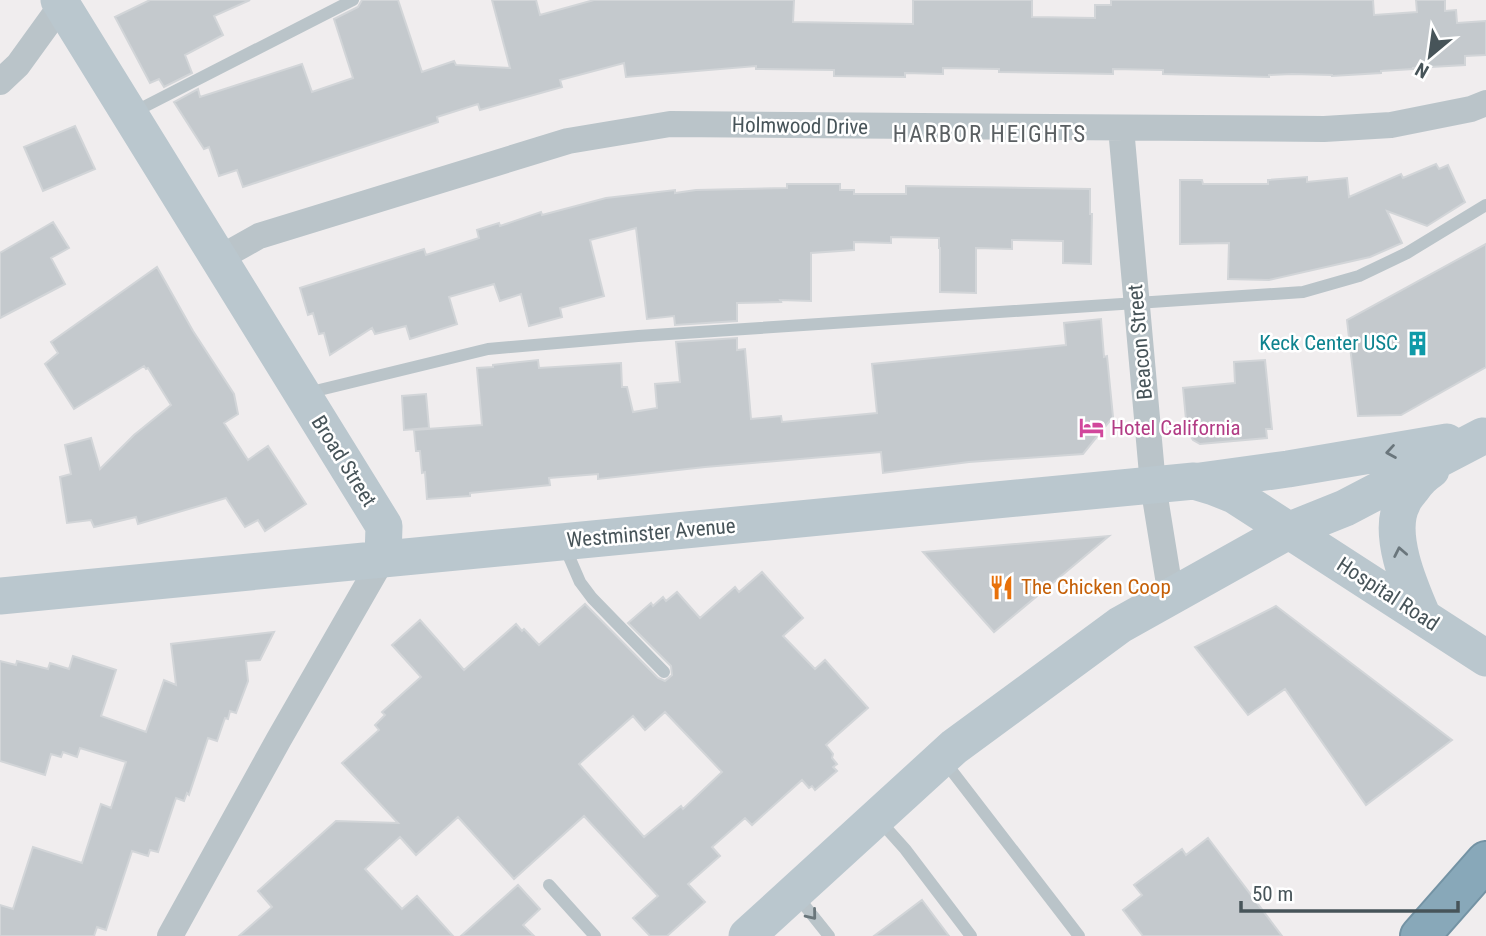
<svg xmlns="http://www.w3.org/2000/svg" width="1486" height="936" font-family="'Roboto Condensed',sans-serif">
  <rect width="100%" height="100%" fill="#f0edee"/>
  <path fill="#c4c9cd" stroke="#d2d5d8" stroke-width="2" fill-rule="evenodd" d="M150,0h100l-36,16 9,19 -38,20 7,18 -28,14 -5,-8 -9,4 -35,-66z
    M362,0h36l24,72 32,-11 2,4 54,3 -18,-68h44l4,15 54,-15h200l-1,22 120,2v-24h119v17l63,1v-13h16v-5h262l1,15 43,-3 -1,-12h29v11l11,-1 1,13 29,-2v34l-21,1v9l-52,3v1l-32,2v2l-49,3v-1l-40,-1 -23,1v2l-106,-3v-4l-50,-1v5l-114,-2v-3l-56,-1v6l-38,-1v4l-71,-1v-6l-78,-1v-3l-130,11 -2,-14 -64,17 2,7 -82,23 -2,-6 -41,13 1,5 -195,65 -6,-17 -18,6 -10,-29 -5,2 -30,-47 24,-13 2,8 102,-33 10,28 41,-14 -19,-59 24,-12z
    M75,126l20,43 -52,22 -19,-44z
    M1436,164l3,5 9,-4 17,37 -38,24 -40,-15 15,32 -32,14 -101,23 -41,-1 1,-36 -49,1v-64h22l1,4h65v-4l39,-3v5l40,-4 2,19 52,-23 2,4z
    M787,184h53v6h14v4h52v-8l184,3v25h2l-1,50 -28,-1v-22l-51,-1v9l-36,-1v45l-36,-1v-44h-1v-10l-48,-1v6l-37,-1v8l-43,3v48l-31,-1 1,2 -44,1v18l-62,4 -1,-9 -27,3 -11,-91 -46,12 14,56 -44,12 2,9 -33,9 -8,-32 -21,7 -6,-17 -45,13 8,27 -47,15 -4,-13 -31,8 -3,-6 -42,27 -6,-22 -5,1 -6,-21 -5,2 -8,-27 124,-39 2,6 53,-17 -2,-8 22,-7 1,3 41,-14 1,3 64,-17 69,-8v3l21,-3 91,-2z
    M53,222l16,26 -18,10 14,26 -65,34v-65z
    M1486,244v123l-85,48 -43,1 -11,-96z
    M157,267l36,64 41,63 4,20 -14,9 24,37 20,-14 38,58 -41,27 -7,-11 -13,7 -19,-29 -88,26 -2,-7 -42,10 -3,-7 -24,3 -7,-46 11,-3 -6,-29 26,-7 9,31 34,-34 37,-30 -23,-37 -2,1 -2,-3 -70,43 -29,-45 13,-11 -7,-11z
    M1101,319l3,38 3,-1 6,61 -30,37 -114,8 -86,11 -2,-21 -176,15 -107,12v-5l-49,4 1,7 -80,8v3l-43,3 -2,-27 -3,1 -2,-22h-4l-2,-21 68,-5 -5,-57 16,-1v-2l45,-5 1,8 82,-5 1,24h5l6,25 24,-4 -2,-24 25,-2 -4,-40 61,-4v12l8,-1 6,70 30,-3 1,6 95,-9 -5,-49 194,-19 -2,-22z
    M1265,360l7,69h-6l1,9 -67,6 -7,-4 -6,-10 -4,-42 52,-5 -1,-21z
    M426,394l3,34 -25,2 -2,-34z
    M1109,536l-115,96 -71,-80z
    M762,572l41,46 -20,18 32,33 10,-9 43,48 -42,37 7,9 -1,4 5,6 -4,3 4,4 -22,19 -3,-4 -3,2 -7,-8 -50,45 -7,-7 -33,29 8,9 -32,28 17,18 -38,34h-17l-17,-18 25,-22 -74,-80 -70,63 -56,-62 -42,38 -16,-18 -35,32 37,40 15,-13 36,40h-214l33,-29 -14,-16 78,-70 62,2 -56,-60 37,-33 -4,-5 10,-10 -3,-3 39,-35 -29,-32 28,-25 44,50 52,-46 6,7 2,-2 15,16 46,-41 73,74 7,3 7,-6 -1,-9 -43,-43 23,-20 2,3 10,-9 3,4 11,-9 23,26 35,-31 4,5zM665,712l57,60 -39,37 -2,-3 -37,31 -65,-73 54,-48 12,14z
    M1276,606l176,134 -86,65 -81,-116 -37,26 -53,-68z
    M274,632l-14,28 -14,1 2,20 -12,32 -6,-2 -2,8 -3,-1 -8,23 -9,-3 -19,57 -2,-2 -3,8 -8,-3 -18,54 -8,-2 -2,6 -16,-5 -26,79 -9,-3 -3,9h-94v-31l13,4 20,-62 49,16 19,-59 10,4 15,-46 -46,-14 -3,9 -14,-5 -2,5 -10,-3 -6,21 -45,-14v-100l16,4 1,-4 31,8 2,-6 19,6 4,-13 43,14 -15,46 45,16 18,-52 12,5 -5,-41z
    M1208,838l74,98h-139l-20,-26 19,-15 -8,-10 48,-36 4,6z
    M518,885l22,24 -17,16 11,11h-73z
    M922,900l27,36h-75z"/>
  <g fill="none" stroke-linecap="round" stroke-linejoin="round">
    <defs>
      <path id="highway" d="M1420,936l66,-75"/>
    </defs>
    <use href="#highway" stroke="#7493a4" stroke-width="42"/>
    <path stroke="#bac4c9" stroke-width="12" d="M132,113l221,-113
      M307,393l181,-44 150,-13 665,-44 56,-16 48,-23 79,-48
      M564,545l16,37 12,16 72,74
      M945,762l134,174
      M879,820l26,29 66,87
      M549,885l46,51
      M797,896l32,40"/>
    <path stroke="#bac4c9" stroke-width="26" d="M0,82l18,-17 47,-65
      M1121,128l32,357 18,111
      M218,259l41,-23 309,-95 102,-17 654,5 67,-4 80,-16 15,-6
      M170,936l109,-197 104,-181"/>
    <path stroke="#bac7ce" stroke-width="37" d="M59,0l325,526 -1,32
      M1200,481l88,-12 159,-27
      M0,596l1194,-115 20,6 20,8 252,163
      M1423,617c-13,-30 -37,-84 -20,-115 2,-5 6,-9 9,-13 6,-9 11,-14 19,-19
      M747,936l207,-189 166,-122 170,-95 55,-22 138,-72"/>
    <use href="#highway" stroke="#88a8b9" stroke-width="38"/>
  </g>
  <defs><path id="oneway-chevron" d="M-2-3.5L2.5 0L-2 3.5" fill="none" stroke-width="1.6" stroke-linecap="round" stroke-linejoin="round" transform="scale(1.75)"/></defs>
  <g stroke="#6a767c">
    <use href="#oneway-chevron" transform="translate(1391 452) rotate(171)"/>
    <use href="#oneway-chevron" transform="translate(1400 552) rotate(-101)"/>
  </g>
  <use stroke="#6a767b" href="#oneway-chevron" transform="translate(812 915) rotate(51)"/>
  <defs>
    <symbol id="building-bare" viewBox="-9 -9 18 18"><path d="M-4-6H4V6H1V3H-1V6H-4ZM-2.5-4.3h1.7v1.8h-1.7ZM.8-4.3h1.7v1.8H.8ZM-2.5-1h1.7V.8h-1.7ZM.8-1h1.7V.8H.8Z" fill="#0f9aa8" stroke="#fff" stroke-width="2.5" paint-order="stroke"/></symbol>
    <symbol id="hotel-bare" viewBox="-9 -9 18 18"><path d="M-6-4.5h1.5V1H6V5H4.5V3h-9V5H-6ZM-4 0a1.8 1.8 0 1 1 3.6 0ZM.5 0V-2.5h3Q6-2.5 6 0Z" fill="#d1479c" stroke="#fff" stroke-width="2.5" paint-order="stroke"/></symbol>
    <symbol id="restaurant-bare" viewBox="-9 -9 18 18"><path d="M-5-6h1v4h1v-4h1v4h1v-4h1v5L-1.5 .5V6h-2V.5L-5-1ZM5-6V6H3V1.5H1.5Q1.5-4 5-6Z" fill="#e8710a" stroke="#fff" stroke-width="2.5" paint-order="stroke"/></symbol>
  </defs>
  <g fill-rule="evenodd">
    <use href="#building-bare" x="1400" y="326" width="35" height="35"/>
    <use href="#hotel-bare" x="1074" y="410" width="35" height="35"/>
    <use href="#restaurant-bare" x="984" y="570" width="35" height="35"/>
  </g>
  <g text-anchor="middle" stroke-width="5" stroke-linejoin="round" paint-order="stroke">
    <g font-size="21" fill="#475459" stroke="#fff">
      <text transform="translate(800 126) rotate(1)" y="7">Holmwood Drive</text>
      <text transform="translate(1140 342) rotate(-95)" y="7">Beacon Street</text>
      <text transform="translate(344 461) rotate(58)" y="7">Broad Street</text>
      <text transform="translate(651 533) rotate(-5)" y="7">Westminster Avenue</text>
      <text transform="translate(1388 594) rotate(33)" y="7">Hospital Road</text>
    </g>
    <g font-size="21" fill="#0d838f" stroke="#fff" text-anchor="end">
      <text x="1398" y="350">Keck Center USC</text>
    </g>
    <g font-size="21" fill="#b23c85" stroke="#fff" text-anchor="start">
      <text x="1111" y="435">Hotel California</text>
    </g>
    <g font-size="21" fill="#c56008" stroke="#fff" text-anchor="start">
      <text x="1021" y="594">The Chicken Coop</text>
    </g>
    <g font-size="23" letter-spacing="2" fill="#5a5f62" stroke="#fff">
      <text x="990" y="142">HARBOR HEIGHTS</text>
    </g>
  </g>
  <g transform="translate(1430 56) rotate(209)" stroke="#ffffff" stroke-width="5" paint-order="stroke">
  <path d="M0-5L12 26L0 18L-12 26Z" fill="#475459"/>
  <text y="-10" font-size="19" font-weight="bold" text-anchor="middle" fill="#475459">N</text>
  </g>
  <path d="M1241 901v10h217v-10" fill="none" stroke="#475459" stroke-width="3.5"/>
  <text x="1252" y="901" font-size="21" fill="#475459" stroke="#ffffff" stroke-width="5" paint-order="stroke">50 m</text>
</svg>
